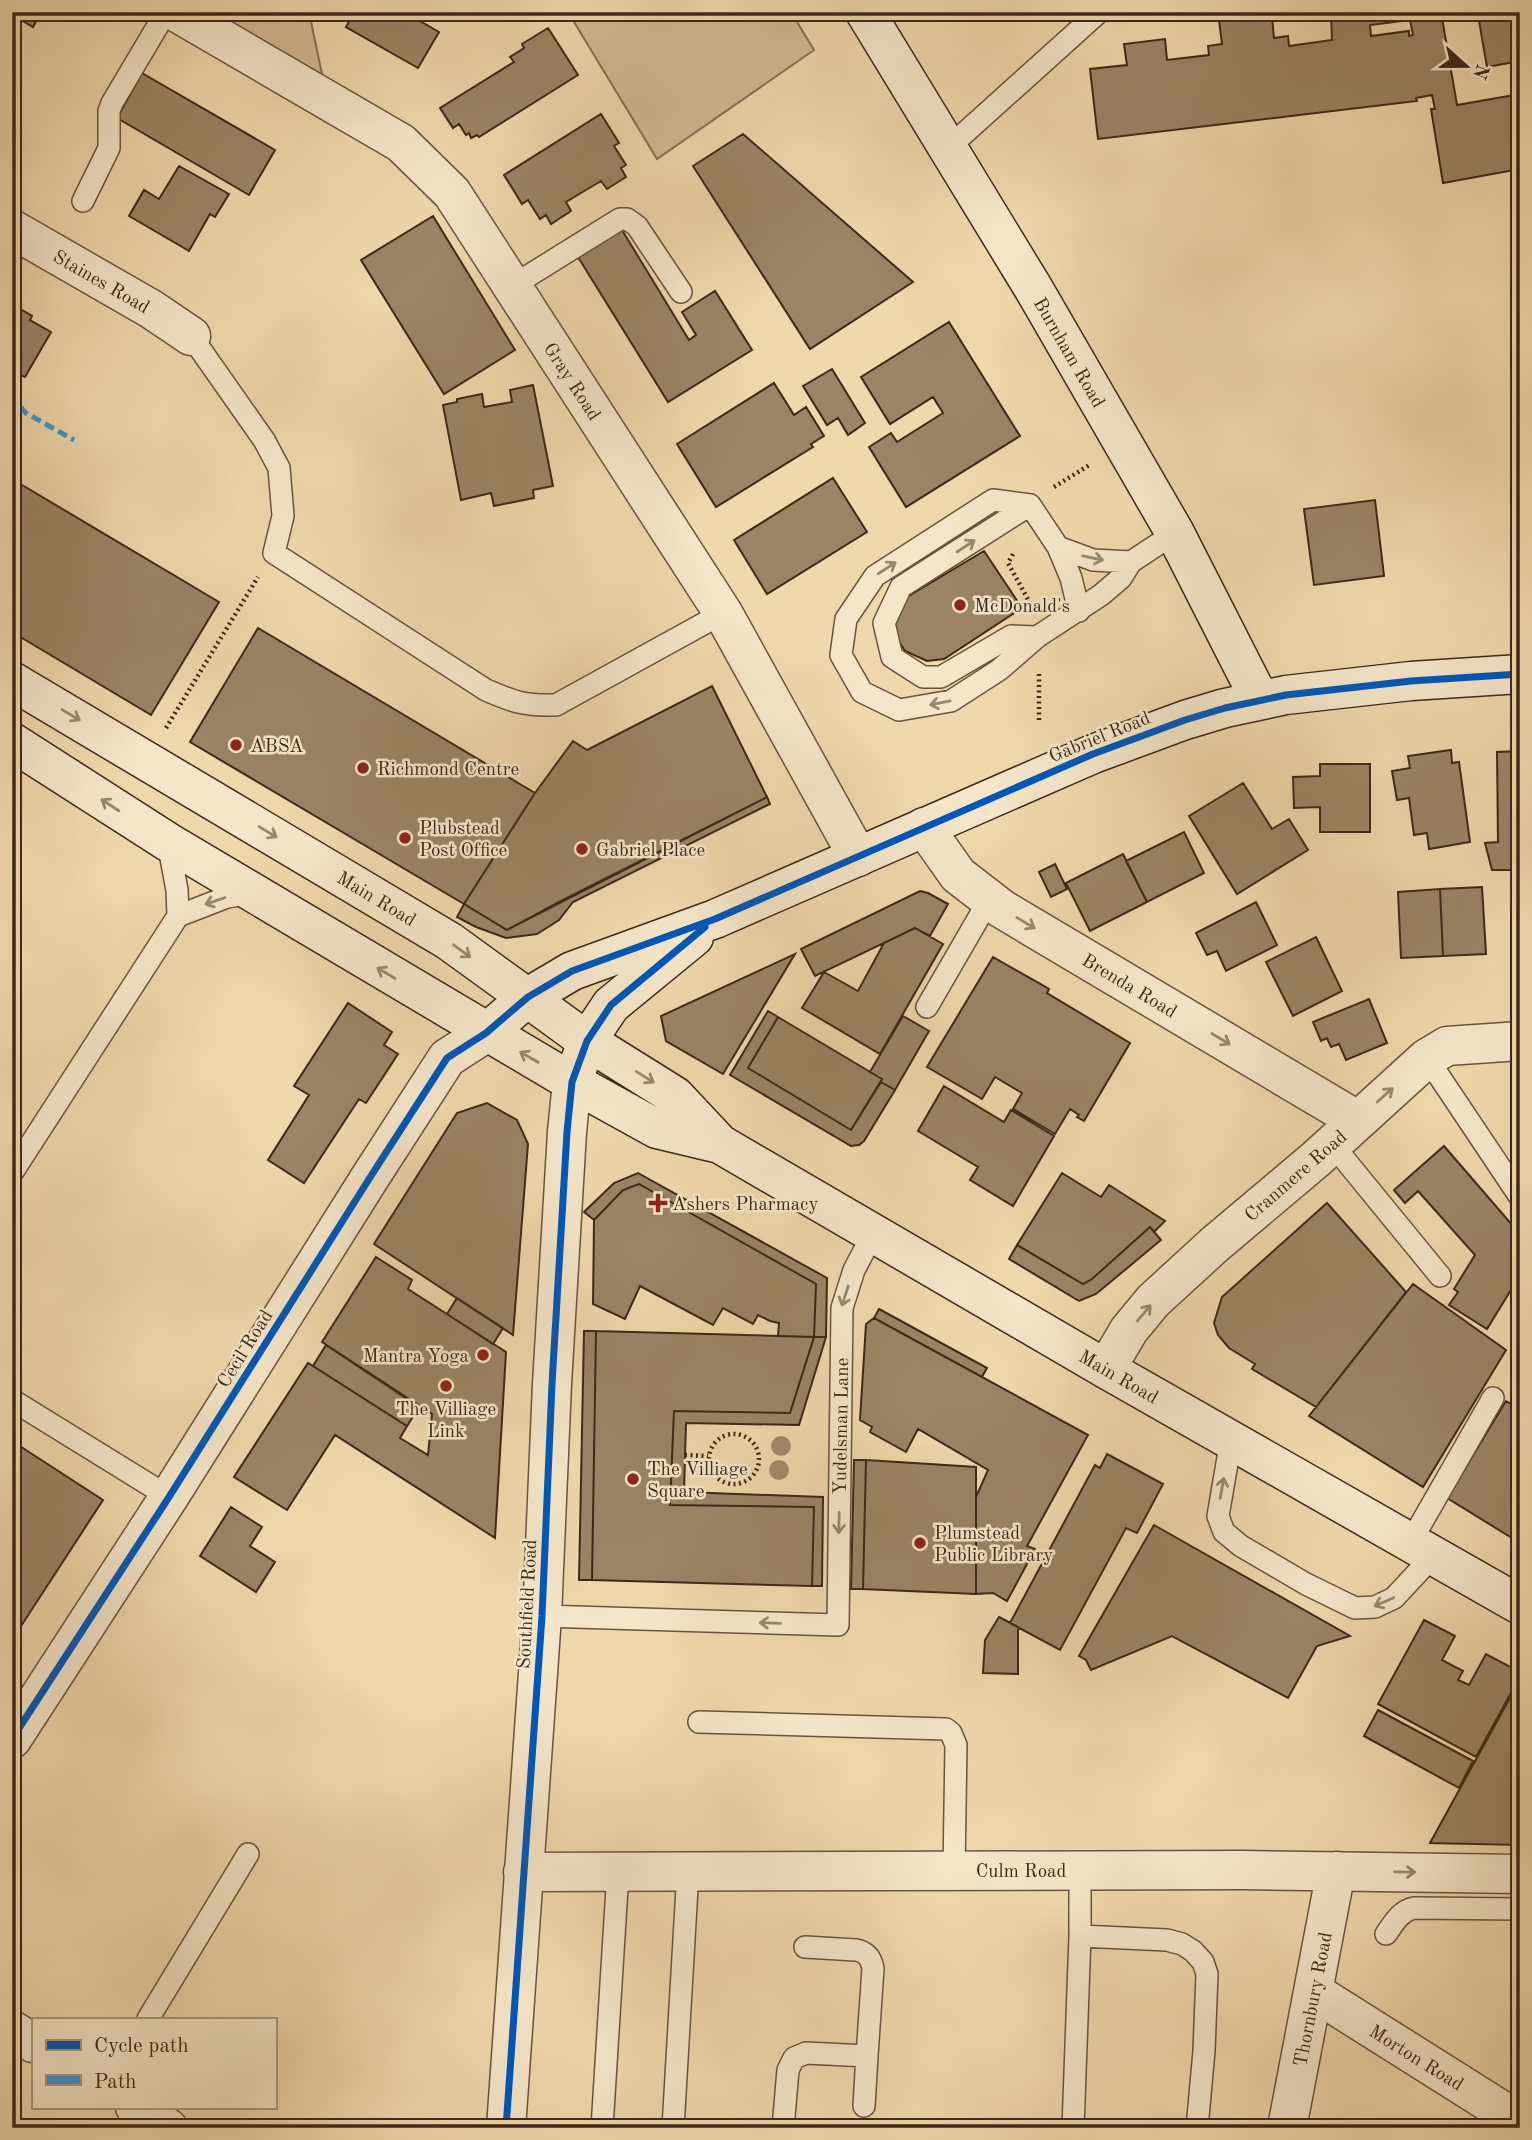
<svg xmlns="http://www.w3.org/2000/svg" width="1532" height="2140" font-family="'Old Standard TT',serif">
  <rect width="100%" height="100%" fill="#efd8ac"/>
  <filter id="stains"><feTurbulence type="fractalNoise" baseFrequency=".00286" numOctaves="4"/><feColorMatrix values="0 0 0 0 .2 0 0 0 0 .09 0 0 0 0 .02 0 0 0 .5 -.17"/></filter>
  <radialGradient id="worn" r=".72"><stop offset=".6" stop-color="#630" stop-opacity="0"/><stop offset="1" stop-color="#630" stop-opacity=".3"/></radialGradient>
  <path fill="#d1ba93" stroke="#877156" stroke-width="2" d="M210,12h99l14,67z
    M568,12h223l23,38 -157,109z"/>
  <path fill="#9a8465" stroke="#3d2818" stroke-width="2" fill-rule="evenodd" d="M12,12h29l-8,15 -19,-11 -2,3z
    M354,12h50l35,20 -21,36 -72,-41z
    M1218,12h89l-35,4 2,22 14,-2 1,10 43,-6 -1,-28h110l16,93 63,-11v75l-77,14 -12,-74h4l-3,-14 -16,3 1,3 -319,38 -8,-70 37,-4 -3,-21 41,-5 2,21 42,-5 -1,-9 14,-2zM1410,20l3,15 -4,1v-5l-38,5 -1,-11z
    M1488,12h32v49l-33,6 -9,-52z
    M548,28l30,47 -99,62 -2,-2 -6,3 -2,-5 -3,2 -7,-11 -6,4 -13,-20 74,-46 -4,-5 14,-9 -2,-4z
    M142,73l133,77 -26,45 -132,-77z
    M601,114l18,29 -5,3 12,19 -5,3 5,9 -19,12 -6,-8 -35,21 5,9 -20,13 -5,-9 -6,4 -12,-19 -6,4 -18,-29z
    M743,134l170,148 -103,67 -117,-183z
    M179,166l50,28 -14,23 -5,-3 -21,37 -60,-35 15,-26 15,9z
    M433,216l82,134 -71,44 -83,-134z
    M622,230l67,110 7,-5 -14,-23 33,-21 37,59 -84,52 -90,-145z
    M12,304l20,12 -2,4 21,12 -26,45 -7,-3 -4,7 -2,-1z
    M949,322l71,114 -114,71 -37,-60 22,-14 6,9 46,-29 -10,-16 -43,27 -29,-47z
    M832,369l33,54 -17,12 -10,-17 -11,7 -24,-39z
    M774,383l20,32 12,-8 18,29 -13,8 2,3 -97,60 -39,-63z
    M533,385l20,101 -20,4 1,8 -40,8 -3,-13 -30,7 -18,-95 14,-3v-3l25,-5 2,13 28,-5 -2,-12z
    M833,478l34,54 -100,62 -33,-54z
    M12,479l207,123 -68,113 -139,-83z
    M1375,500l9,76 -70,9 -10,-76z
    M984,551l38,57 -78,51 -17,2 -22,-10 -7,-11 -3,-17 7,-22 10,-7z
    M258,628l277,165 -71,111 -274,-162z
    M712,686l55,111 -206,104 -54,29 -43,-26 71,-111 38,-52 14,9z
    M1451,750l1,13 7,-1 11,80 -41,7 -2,-16 -13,2 -5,-37 -12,2 -5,-29 18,-3 -2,-12z
    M1520,751v119h-28l-7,-27 13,-1 -1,-90z
    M1320,764h50v68h-50v-25l-26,1 -1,-31 27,-1z
    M1243,783l29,46 17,-10 19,31 -71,44 -48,-78z
    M767,797l3,7 -197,98 -14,18 -22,14 -31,4 -30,-11 -19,-10 7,-13 43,26z
    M1184,832l20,41 -57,29 -21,-41z
    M1123,854l24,48 -57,29 -24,-48z
    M1055,864l12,25 -16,8 -12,-25z
    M1482,887l4,67 -43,2 -3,-67z
    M1440,889l3,67 -42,2 -3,-66z
    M920,891l8,2 20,11 -18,32 -15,-8 -100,48 -14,-27z
    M1256,902l21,43 -51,26 -9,-20 -10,4 -11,-22z
    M915,928l28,16 -63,110 -78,-46 22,-36 34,19 26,-48z
    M1316,937l26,54 -49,25 -27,-54z
    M795,954l-72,120 -57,-33 -5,-25z
    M993,957l56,32 -2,4 83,50 -46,78 -7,-4 2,-2 -9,-6 -15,25 -42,-25 9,-16 -27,-16 -13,22 -55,-32z
    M1369,999l18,44 -41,17 -7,-16 -8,3 -4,-9 -6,3 -8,-19z
    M348,1003l44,29 -8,13 14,9 -32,49 -7,-4 -55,84 -36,-23 41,-65 -15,-9z
    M768,1011l10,6 -30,51 103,62 30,-48 14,8 -31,51 -5,4 -8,1 -121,-71z
    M903,1016l26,15 -34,59 -14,-8 1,-3 -12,-7z
    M778,1017l104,62 -31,51 -103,-62z
    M944,1086l60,36 7,-12 43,26 -41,70 -43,-26 8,-13 -60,-36z
    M487,1103l30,17 11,24 -15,191 -139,-91 83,-131z
    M1520,1105v39l-6,-38z
    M1444,1146l76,88v41l-33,54 -38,-24 9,-13 -4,-3 21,-34 -57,-64 -13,12 -11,-13z
    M638,1173l189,105 -1,59h-12l2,-53 -177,-100 -16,6 -29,30 -10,-8 30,-29z
    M1062,1173l39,24 8,-12 56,36 -11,11 -4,-5 -58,52 -9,5 -66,-39z
    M639,1184l177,100 -2,53 -36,-1 1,-13 -9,-2 -12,-6 -5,9 -30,-16 -10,17 -73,-39 -15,33 -32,-15 1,-84 29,-30z
    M1327,1203l79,89 -90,115 -64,-38 3,-5 -26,-16 -11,-13 -4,-12 8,-26z
    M1150,1227l11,13 -65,54 -17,7 -70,-42 8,-14 66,39 9,-5z
    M376,1257l36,23 -4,9 98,63 -11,186 -160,-103 -48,75 -53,-33 74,-114 99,63 -7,12 28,17 4,-41 -110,-72z
    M1413,1284l93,66 -83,137 -114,-71z
    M457,1298l46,30 -10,16 -46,-30z
    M879,1309l108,59 -5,9 -108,-59z
    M874,1318l214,117 -61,111 8,3 -28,52 -14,-8 -17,1v-97l12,-27 -70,-41 -12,23 -36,-20 2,-5 -12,-7 6,-96z
    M584,1331h12l-4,249h-13z
    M596,1331l218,6 -24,76 -116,-2 -4,94 144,2 -2,79 -220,-6z
    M814,1337h12l-27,88 -113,-2 -2,69 139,5 -1,89h-10l2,-79 -144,-2 4,-94 116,2z
    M326,1345l93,62 -12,19 -94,-60z
    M1506,1401l14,8v134l-73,-45z
    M12,1441l91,59 -91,140z
    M1107,1454l56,30 -26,49 -11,-5 -66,122 -50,-27 85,-158 5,3z
    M854,1460h12l-3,129h-12z
    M866,1460l110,7v127l-113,-5z
    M231,1507l31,20 -12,19 25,16 -19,30 -56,-36z
    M1154,1525l196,111 -33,10 -29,52 -116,-62 -81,34 -5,-10 -7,-4z
    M999,1617l19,10v47l-35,-1 2,-33z
    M1424,1620l31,16 -13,24 21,11 -5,9 11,5 17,-31 34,18v4l-44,81 -98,-53z
    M1517,1685l3,2v158l-90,-2z
    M1378,1710l95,51 -14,27 -95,-52z"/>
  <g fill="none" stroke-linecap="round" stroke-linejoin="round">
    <defs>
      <path id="lane" d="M948,148l151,-136
        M83,201l26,-53v-37l3,-8 54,-91
        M512,286l108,-67h7l10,7 44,66
        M191,336l73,104 15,28 4,48 -9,37 212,137c28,12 38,16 70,15l167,-92
        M1030,505l-129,82 -17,36 8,34 31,20h18l70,-41 26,1
        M1058,547l13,31 8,33
        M1131,562l-38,-2 -35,-13 -28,-42 -37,-5 -118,76 -29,43 -5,36 21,37 37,18 52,-9 48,-31 38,-33 64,-42 20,-17 10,-16 44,-29
        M178,916l49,-19 26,-4
        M927,1007l62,-107
        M1427,1058l93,139
        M1332,1144l108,132
        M12,1173l166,-257 -1,-26 -9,-48
        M12,1400l157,97
        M1231,1440l-13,76 6,16 17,14 65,38 49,24 20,-1 19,-9 39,-42
        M1410,1543l83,-145
        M542,1616l296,9 4,-317 12,-38 19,-36
        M699,1722l247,7 5,4 5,12 -2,126
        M1386,1934c8,-11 14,-23 28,-26l106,1
        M1080,1936l87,4 15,4 11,7 10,11 4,12 -3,77 -7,77
        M148,2019l100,-165
        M864,2106l3,-50
        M602,2128l16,-256
        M673,2128l15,-257
        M783,2128l5,-58 6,-12 12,-5 61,3 6,-88c-2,-10 -6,-16 -17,-18l-51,-3
        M1073,2128l7,-192v-66"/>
      <path id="street" d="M176,12l225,131 51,50 271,420 135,244
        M12,229l139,80 40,27
        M924,827l34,48 44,34 355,211
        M1106,1369l23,-39 24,-29 61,-56 102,-86 111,-101 20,-12 73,-5
        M12,1739l157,-242 200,-318 78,-121 39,-25
        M523,1872l720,-2 277,4
        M1314,1992l206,130
        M12,2030l21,13
        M135,2107l33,21
        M506,2128l36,-512 10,-232 15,-252 5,-50
        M1287,2128l49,-257"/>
      <path id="secondary" d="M865,12l170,279 140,242 85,167
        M12,681l437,260 138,100 88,55 45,48 386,225 414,236
        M12,742l156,100 404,240 85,47 63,15
        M486,1033l42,-36 44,-26 143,-52 378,-165 92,-34 40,-12 61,-13 125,-14 109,-7
        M579,1064l8,-23 24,-36 83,-68"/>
    </defs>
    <use href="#lane" stroke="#6a543d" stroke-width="24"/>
    <use href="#street" stroke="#6a543d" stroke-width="41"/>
    <use href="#secondary" stroke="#3d2818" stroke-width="41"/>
    <path stroke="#3d2818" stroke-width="4.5" stroke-dasharray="2 3.5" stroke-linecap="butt" d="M1054,487l37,-23
      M1013,554l-5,9 23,42
      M1039,720v-46
      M166,728l92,-151
      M709 1459a25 25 0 1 1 50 0a25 25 0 1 1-50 0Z
      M685,1455l23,1"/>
    <use href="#lane" stroke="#f5e6c9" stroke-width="21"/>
    <use href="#street" stroke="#f5e6c9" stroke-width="38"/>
    <use href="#secondary" stroke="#f5e6c9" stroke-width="38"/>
    <path stroke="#3f96d4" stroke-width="5" stroke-dasharray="10 5" stroke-linecap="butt" d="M12,396l6,3 4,10 4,4 48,27"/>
    <defs>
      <path id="cycleway" d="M12,1739l157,-242 200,-318 78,-121 39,-25 42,-36 44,-26 143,-52 378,-165 92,-34 40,-12 61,-13 125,-14 109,-7
        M506,2128l36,-512 10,-232 15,-252 5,-50 15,-41 24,-36 94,-78"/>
    </defs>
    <use href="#cycleway" stroke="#f5e6c9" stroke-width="11"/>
    <use href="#cycleway" stroke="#0057b8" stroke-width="7"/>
  </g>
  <g fill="#a18b6c">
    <circle cx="781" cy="1446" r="10"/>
    <circle cx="779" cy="1470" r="10"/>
  </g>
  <defs><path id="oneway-shaft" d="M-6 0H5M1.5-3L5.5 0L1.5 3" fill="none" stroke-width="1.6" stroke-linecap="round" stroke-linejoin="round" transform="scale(1.75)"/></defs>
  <g stroke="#998770">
    <use href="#oneway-shaft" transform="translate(966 546) rotate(-33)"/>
    <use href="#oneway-shaft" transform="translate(1093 558) rotate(12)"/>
    <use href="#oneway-shaft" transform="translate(887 568) rotate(-33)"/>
    <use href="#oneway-shaft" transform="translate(940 703) rotate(169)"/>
    <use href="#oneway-shaft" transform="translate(71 715) rotate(31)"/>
    <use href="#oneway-shaft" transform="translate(110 805) rotate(-147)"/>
    <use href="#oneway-shaft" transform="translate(268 832) rotate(31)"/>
    <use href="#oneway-shaft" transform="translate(215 901) rotate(161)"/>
    <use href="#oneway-shaft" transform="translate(1026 923) rotate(31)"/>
    <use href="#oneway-shaft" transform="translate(462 951) rotate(36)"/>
    <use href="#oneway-shaft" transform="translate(386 973) rotate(-149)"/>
    <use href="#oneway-shaft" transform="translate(1221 1039) rotate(31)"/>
    <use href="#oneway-shaft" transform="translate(529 1057) rotate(-150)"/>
    <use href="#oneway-shaft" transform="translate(645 1077) rotate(32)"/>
    <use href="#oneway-shaft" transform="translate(1385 1095) rotate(-42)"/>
    <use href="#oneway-shaft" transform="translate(845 1296) rotate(108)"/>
    <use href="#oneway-shaft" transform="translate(1144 1313) rotate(-50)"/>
    <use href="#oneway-shaft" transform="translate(1222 1488) rotate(-80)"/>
    <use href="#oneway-shaft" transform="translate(839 1523) rotate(91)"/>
    <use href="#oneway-shaft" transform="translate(1384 1602) rotate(156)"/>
    <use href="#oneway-shaft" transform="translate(770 1623) rotate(-178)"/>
    <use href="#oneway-shaft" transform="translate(1405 1872) rotate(1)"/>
  </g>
  <g fill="#8f2418" stroke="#f5e6c9" stroke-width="2.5">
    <circle cx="960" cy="605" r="7"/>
    <circle cx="236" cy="745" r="7"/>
    <circle cx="363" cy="768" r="7"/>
    <circle cx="405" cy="838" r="7"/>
    <circle cx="582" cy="849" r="7"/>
    <path d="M654.5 1192.5h7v7h7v7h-7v7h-7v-7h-7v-7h7z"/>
    <circle cx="483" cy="1355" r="7"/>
    <circle cx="446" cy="1386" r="7"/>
    <circle cx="633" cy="1479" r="7"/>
    <circle cx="920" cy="1543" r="7"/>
  </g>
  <g text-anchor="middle" stroke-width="5" stroke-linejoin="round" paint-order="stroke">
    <g font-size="19" fill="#3d2818" stroke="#f5e6c9">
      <text transform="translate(102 281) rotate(30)" y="7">Staines Road</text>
      <text transform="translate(1070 352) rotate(60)" y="7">Burnham Road</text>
      <text transform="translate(573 381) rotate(57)" y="7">Gray Road</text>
      <text transform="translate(1099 736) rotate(-22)" y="7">Gabriel Road</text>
      <text transform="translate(377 898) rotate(31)" y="7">Main Road</text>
      <text transform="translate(1130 985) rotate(31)" y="7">Brenda Road</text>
      <text transform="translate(1295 1175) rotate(-41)" y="7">Cranmere Road</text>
      <text transform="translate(244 1348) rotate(-58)" y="7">Cecil Road</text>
      <text transform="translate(1119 1376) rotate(30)" y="7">Main Road</text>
      <text transform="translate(840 1426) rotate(-89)" y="7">Yudelsman Lane</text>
      <text transform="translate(526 1604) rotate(-87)" y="7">Southfield Road</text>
      <text x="1021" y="1877">Culm Road</text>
      <text transform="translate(1312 1999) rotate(-79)" y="7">Thornbury Road</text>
      <text transform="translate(1417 2057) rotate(32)" y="7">Morton Road</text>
    </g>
    <g font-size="19" fill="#3d2818" stroke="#f5e6c9" text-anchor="start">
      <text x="974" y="612">McDonald's</text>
      <text x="250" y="752">ABSA</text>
      <text x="377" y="775">Richmond Centre</text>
      <text x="419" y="834">Plubstead<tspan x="419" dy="22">Post Office</tspan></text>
      <text x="596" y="856">Gabriel Place</text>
      <text x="672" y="1210">Ashers Pharmacy</text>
      <text x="469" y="1362" text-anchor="end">Mantra Yoga</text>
      <text x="446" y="1415" text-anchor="middle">The Villiage<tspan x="446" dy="22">Link</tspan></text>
      <text x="647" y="1475">The Villiage<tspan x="647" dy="22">Square</tspan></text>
      <text x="934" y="1539">Plumstead<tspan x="934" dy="22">Public Library</tspan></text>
    </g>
  </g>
  <rect width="1532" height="2140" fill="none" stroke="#efd8ac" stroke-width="42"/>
  <rect x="14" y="14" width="1504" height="2112" fill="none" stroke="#3d2818" stroke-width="3.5"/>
  <rect x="21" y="21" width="1490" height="2098" fill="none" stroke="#3d2818" stroke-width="2"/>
  <rect x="32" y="2018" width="245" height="91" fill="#f5e6c9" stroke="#ab9a82" stroke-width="2"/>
  <rect x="46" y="2040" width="35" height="10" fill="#0057b8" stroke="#ab9a82" stroke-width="2"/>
  <text x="94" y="2052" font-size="21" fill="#3d2818">Cycle path</text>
  <rect x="46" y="2075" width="35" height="10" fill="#3f96d4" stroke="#ab9a82" stroke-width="2"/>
  <text x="94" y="2088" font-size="21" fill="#3d2818">Path</text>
  <g transform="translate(1466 66) rotate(111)" stroke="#f5e6c9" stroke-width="5" paint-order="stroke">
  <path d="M0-5L12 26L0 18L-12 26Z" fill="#3d2818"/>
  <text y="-10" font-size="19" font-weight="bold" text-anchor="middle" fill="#3d2818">N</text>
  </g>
  <rect width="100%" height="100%" filter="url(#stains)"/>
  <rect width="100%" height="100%" fill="url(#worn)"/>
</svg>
